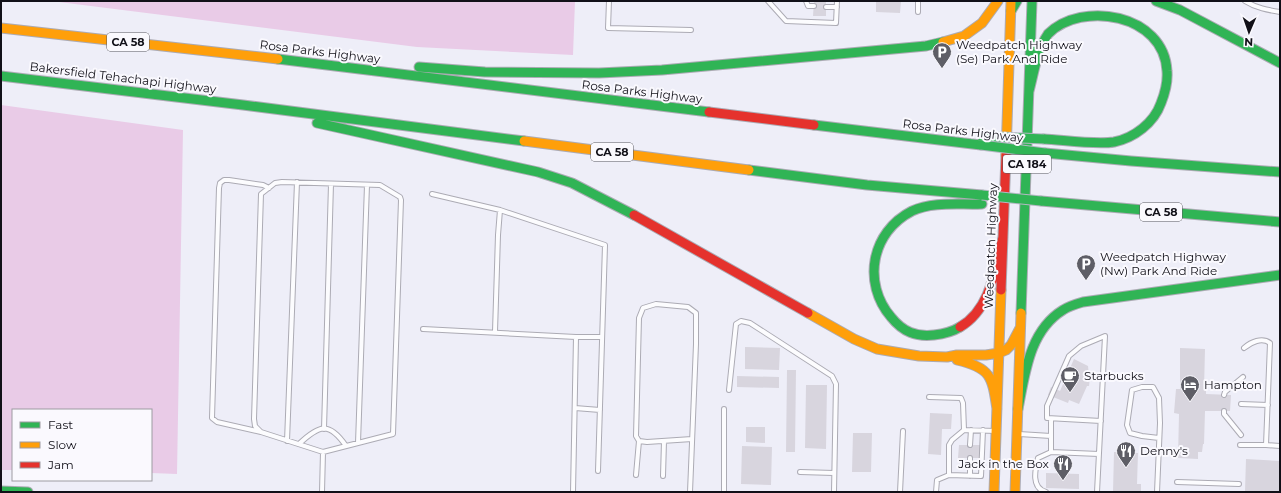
<svg xmlns="http://www.w3.org/2000/svg" width="1281" height="493" font-family="Montserrat,sans-serif">
  <rect width="100%" height="100%" fill="#eeeef8"/>
  <path fill="#e9cbe7" d="M51,1h524l-2,54 -156,-8z
    M1,105l182,25 -6,344 -26,-1v-63h-138v60h-12z"/>
  <path fill="#d8d5de" d="M814,1h12v15h-13z
    M876,1h25l-1,12 -24,-1z
    M745,347l35,1 -1,22 -34,-1z
    M1180,348l25,1 -1,40h2v5l25,1 -1,16h-25l-1,33h-1l-1,8h-4v7l-20,-1 1,-44 -5,-1 2,-24h4z
    M1074,359l14,7 1,10 1,1 -1,9h-2l-8,18 -10,-4 -1,3 -20,-8 3,-8 9,4z
    M787,370h9l-1,82h-9z
    M737,376l42,1v11l-42,-1z
    M806,385h21l-1,64 -21,-1z
    M930,413l22,1 -1,15h-9l-1,26 -13,-1z
    M746,427h19v16l-19,-1z
    M853,433h19l-1,39h-19z
    M959,445h21v13h-22z
    M742,446l30,1 -1,38 -30,-1z
    M1114,452l24,1 -1,31h4v7h-4v1h-24z
    M1246,459l34,2v31l-35,-1z
    M1046,473l33,1v15l-33,-1z"/>
  <g fill="none" stroke-linecap="round" stroke-linejoin="round">
    <defs>
      <path id="lane" d="M609,1l-1,27 83,2
        M768,1l18,20 50,2 1,-22
        M806,1l2,5h6
        M1245,1c11,7 23,9 35,11
        M826,7h11
        M918,12v-11
        M282,182l98,3 20,12 1,3 -8,234 -70,18 -62,-20 -6,-6 -1,-7 7,-225 14,-11z
        M432,194l68,16 -2,25 -3,97
        M500,210l105,35 -7,226
        M423,329l153,8 -3,155
        M576,337h26
        M1244,348c7,-6 18,-11 26,-5l-4,102 14,1
        M729,390l7,-66 5,-3 9,2 82,53 4,8 -2,108
        M1224,395l1,-3 18,-15
        M929,397l32,1 2,5 1,27 32,1
        M1241,404l27,1
        M575,408l25,2
        M1224,411v3l17,21
        M1051,419v33l48,2
        M324,429l7,-245
        M261,432l-44,-10 -5,-4 7,-230 1,-5 4,-3h5l34,5 6,3
        M1019,434l32,2
        M287,441l10,-259
        M358,443l9,-258
        M299,444c20,-19 30,-23 47,2
        M970,445l1,-15
        M1240,445h26
        M800,472l34,1
        M636,475l3,-34
        M949,475l32,1 2,-46
        M663,476l1,-35
        M970,476v-18
        M1177,482l62,2
        M322,492l1,-40
        M690,492l6,-148v-31l-8,-6 -32,-3 -13,4 -4,10 -3,118 3,5 8,1 45,-3
        M724,492v-83
        M900,492l3,-61
        M936,492l1,-12 12,-5v-30l3,-5 12,-10
        M1046,492c-15,-4 -11,-22 -8,-34l13,-6
        M1097,492l8,-156 -24,10 -12,10 -22,50v12l54,3
        M1157,492l3,-69 -1,-25 -6,-11h-11l-10,3 -5,35 3,8 12,3 17,2"/>
      <path id="fast" d="M1156,1l24,9 100,53
        M1011,11l6,-10
        M278,59l431,53
        M419,67l66,5 114,1 63,-3 264,-24 17,-4
        M1,76l242,29 281,36
        M1029,91c5,-19 8,-41 19,-57 34,-34 116,-20 119,37 1,12 -2,22 -6,32 -7,20 -27,35 -47,39 -18,3 -51,-2 -70,-3
        M317,123l221,49 34,11 62,32
        M814,125l167,20
        M1045,153l86,8 149,11
        M749,170l118,15 115,10
        M1041,201l239,21
        M1021,313l11,-312
        M960,327c-8,5 -17,7 -26,8 -18,2 -31,-3 -43,-18 -29,-34 -20,-85 21,-106 21,-10 48,-6 70,-7
        M1018,409c7,-35 11,-78 45,-99 6,-4 13,-6 20,-8l197,-27
        M1,491l27,1"/>
      <path id="slow" d="M1,28l277,31
        M943,42l21,-6 18,-13 16,-22
        M524,141l225,29
        M1006,155l5,-153
        M808,313l46,26 23,10 42,7 28,1 10,-2h29l13,-2 7,-3 5,-5 9,-17
        M957,360c34,8 35,16 40,49
        M994,492l7,-202
        M1015,492l6,-179"/>
      <path id="jam" d="M709,112l105,13
        M634,215l174,98
        M1001,290l5,-135
        M960,327c31,-18 35,-58 43,-90"/>
    </defs>
    <use href="#lane" stroke="#acabb4" stroke-width="6"/>
    <use href="#fast" stroke="#acabb4" stroke-width="11"/>
    <use href="#slow" stroke="#acabb4" stroke-width="11"/>
    <use href="#jam" stroke="#acabb4" stroke-width="11"/>
    <use href="#lane" stroke="#fcfcfe" stroke-width="4"/>
    <use href="#fast" stroke="#30b455" stroke-width="9"/>
    <use href="#slow" stroke="#ff9f0a" stroke-width="9"/>
    <use href="#jam" stroke="#e5322d" stroke-width="9"/>
    <defs>
      <path id="fast-bridge" d="M981,136l63,3
        M981,145l64,8
        M982,195l59,6"/>
    </defs>
    <use href="#fast-bridge" stroke="#b4b7c3" stroke-width="11" stroke-linecap="butt"/>
    <use href="#fast-bridge" stroke="#30b455" stroke-width="9"/>
  </g>
  <defs>
    <symbol id="parking-pin" viewBox="-11 -11 22 30"><path d="M0 17L-7.5 6A9.5 9.5 0 1 1 7.5 6Z" fill="#5e5e66" stroke="#faf9fe"/><path d="M-3.5-5.5H1a3.5 3.5 0 0 1 0 7H-1V5.5H-3.5ZM-1-3.4V-.6H.8a1.4 1.4 0 0 0 0-2.8Z" fill="#fff"/></symbol>
    <symbol id="cafe-pin" viewBox="-11 -11 22 30"><path d="M0 17L-7.5 6A9.5 9.5 0 1 1 7.5 6Z" fill="#5e5e66" stroke="#faf9fe"/><path d="M-5.5-4.5H6V0H3Q3 3.5 0 3.5H-2.5Q-5.5 3.5-5.5 0ZM3-3.2v2h1.7v-2ZM-6 4.5H4V6H-6Z" fill="#fff"/></symbol>
    <symbol id="hotel-pin" viewBox="-11 -11 22 30"><path d="M0 17L-7.5 6A9.5 9.5 0 1 1 7.5 6Z" fill="#5e5e66" stroke="#faf9fe"/><path d="M-6-4.5h1.5V1H6V5H4.5V3h-9V5H-6ZM-4 0a1.8 1.8 0 1 1 3.6 0ZM.5 0V-2.5h3Q6-2.5 6 0Z" fill="#fff"/></symbol>
    <symbol id="restaurant-pin" viewBox="-11 -11 22 30"><path d="M0 17L-7.5 6A9.5 9.5 0 1 1 7.5 6Z" fill="#5e5e66" stroke="#faf9fe"/><path d="M-5-6h1v4h1v-4h1v4h1v-4h1v5L-1.5 .5V6h-2V.5L-5-1ZM5-6V6H3V1.5H1.5Q1.5-4 5-6Z" fill="#fff"/></symbol>
  </defs>
  <g fill-rule="evenodd">
    <use href="#parking-pin" x="931" y="41" width="22" height="30"/>
    <use href="#parking-pin" x="1075" y="253" width="22" height="30"/>
    <use href="#cafe-pin" x="1059" y="365" width="22" height="30"/>
    <use href="#hotel-pin" x="1179" y="374" width="22" height="30"/>
    <use href="#restaurant-pin" x="1115" y="440" width="22" height="30"/>
    <use href="#restaurant-pin" x="1052" y="453" width="22" height="30"/>
  </g>
  <g text-anchor="middle" stroke-width="4" stroke-linejoin="round" paint-order="stroke">
    <g fill="#faf9fe" stroke="#57565d" stroke-width="1">
      <rect x="107" y="33" width="42" height="18" rx="3"/>
      <rect x="591" y="143" width="42" height="18" rx="3"/>
      <rect x="1003" y="155" width="48" height="18" rx="3"/>
      <rect x="1140" y="203" width="42" height="18" rx="3"/>
    </g>
    <g font-size="11" font-weight="bold" fill="#111018">
      <text x="128" y="46">CA 58</text>
      <text x="612" y="156">CA 58</text>
      <text x="1027" y="168">CA 184</text>
      <text x="1161" y="216">CA 58</text>
    </g>
    <g font-size="12" fill="#111018" stroke="#faf9fe" text-anchor="start">
      <text x="956" y="49">Weedpatch Highway<tspan x="956" dy="14">(Se) Park And Ride</tspan></text>
      <text x="1100" y="261">Weedpatch Highway<tspan x="1100" dy="14">(Nw) Park And Ride</tspan></text>
      <text x="1084" y="380">Starbucks</text>
      <text x="1204" y="389">Hampton</text>
      <text x="1140" y="455">Denny's</text>
      <text x="1049" y="468" text-anchor="end">Jack in the Box</text>
    </g>
    <g font-size="12" fill="#111018" stroke="#faf9fe">
      <text transform="translate(320 52) rotate(7)" y="4">Rosa Parks Highway</text>
      <text transform="translate(123 78) rotate(7)" y="4">Bakersfield Tehachapi Highway</text>
      <text transform="translate(642 92) rotate(7)" y="4">Rosa Parks Highway</text>
      <text transform="translate(963 131) rotate(7)" y="4">Rosa Parks Highway</text>
      <text transform="translate(991 246) rotate(-88)" y="4">Weedpatch Highway</text>
    </g>
  </g>
  <rect width="1281" height="493" fill="none" stroke="#111018" stroke-width="4"/>
  <rect x="12" y="409" width="140" height="72" fill="#faf9fe" stroke="#9d9ca2"/>
  <rect x="20" y="422" width="20" height="6" fill="#30b455" stroke="#9d9ca2"/>
  <text x="48" y="429" font-size="12" fill="#111018">Fast</text>
  <rect x="20" y="442" width="20" height="6" fill="#ff9f0a" stroke="#9d9ca2"/>
  <text x="48" y="449" font-size="12" fill="#111018">Slow</text>
  <rect x="20" y="462" width="20" height="6" fill="#e5322d" stroke="#9d9ca2"/>
  <text x="48" y="469" font-size="12" fill="#111018">Jam</text>
  <g transform="translate(1249 32) rotate(182)" stroke="#faf9fe" stroke-width="3" paint-order="stroke">
  <path d="M0-3L7 15L0 10L-7 15Z" fill="#111018"/>
  <text y="-6" font-size="11" font-weight="bold" text-anchor="middle" fill="#111018">N</text>
  </g>
</svg>
